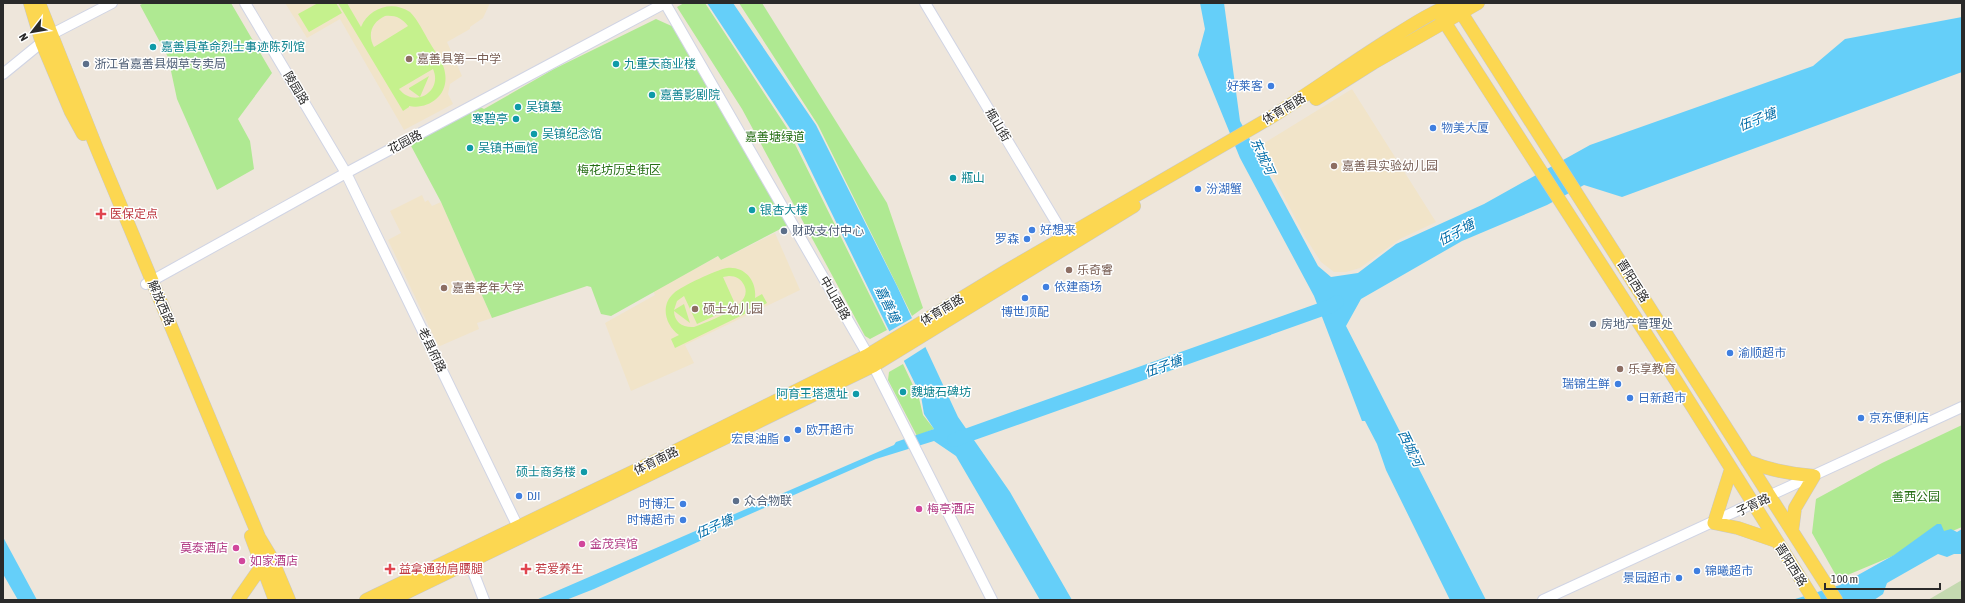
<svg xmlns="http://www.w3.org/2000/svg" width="1965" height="603" font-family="'Asap Condensed','Noto Sans SC',sans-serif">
  <rect width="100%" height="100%" fill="#eee6db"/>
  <path fill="#f1e4c9" d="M285,3h205l-7,15 -13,9v2l-23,13 15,34 -12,8 -2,10 5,10 -49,26 -64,-111 -33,19z
    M1352,89l84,133 -36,17 -40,29 -14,4h-12l-13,-10 -16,-25 -47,-90z
    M422,195l3,7 3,-2 4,6 9,-4 51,116 -15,5 2,6 -39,17 -2,-1 -50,-105 13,-7 -11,-22z
    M775,233l25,57 -115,55 9,18 -63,28 -26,-68 50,-28 -2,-4 66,-35 2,4z"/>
  <path fill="#afe992" d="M144,3h87l41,70 -34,46 12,22 4,28 -37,21 -40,-91 -9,-42 -28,-52z
    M684,3h21l82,125 100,202 -17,9 -5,-3 -123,-227 -65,-102z
    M739,3h23l125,200 36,105 -11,8 -94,-191z
    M656,19l20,9 114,196 -69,36 -3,-4 -107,60 -10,-2 -10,-27 -4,-1 -95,32 -51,-116 -31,-58 70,-37 4,2 70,-40z
    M903,364l16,34 4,17 11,14 -17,7 -29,-56 1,-8z
    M1962,425v102l-124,52 -26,-46 4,-34 66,-36z"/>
  <path fill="#c4d9b0" d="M1962,580v20h-34z"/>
  <path fill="#c5f18d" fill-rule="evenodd" d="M318,3h18l6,10 -33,19 -11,-18z
    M338,3h9l14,24c8,-19 31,-27 49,-15 8,8 14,21 20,31 5,9 14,19 15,30 4,22 -16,37 -36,33v1l-6,4zM385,16c10,-1 17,2 23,10l-34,21c-7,-13 -2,-25 11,-31zM433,69c10,22 -18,40 -34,20z
    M429,76l-9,21 -11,-8v-1z
    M727,268c17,-2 30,12 28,30l7,-4 5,9 -92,45 -4,-9 8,-4c-14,-10 -19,-30 -5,-42 8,-7 42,-23 53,-25zM729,276c7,0 12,3 15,9 11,21 -35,36 -50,42 -11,1 -20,-5 -20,-16l16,12 -6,-19 -10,6 3,-9 7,-5 13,28 39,-18 -13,-29z"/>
  <path fill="#65cff9" d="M707,3h26l83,122 81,161 61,131 52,75 62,108h-32l-84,-144 -22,-15 -58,18 -137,60 -29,13 -10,9 -106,48 -28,11h-30l358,-155 2,-3 38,-13 -10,-15 -3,-18 -130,-266z
    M1200,3h24l16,118 78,145 13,11 27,-4 38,-29 88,-40 106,-59 223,-79 32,-27 117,-22v55l-340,125 -38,-12 -37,20 -85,36 -101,58 -15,27 140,274h-36l-64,-130 -9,-26 -12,-23h-3l-48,-125 -74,-138 -42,-103 7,-26z
    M1937,524h4l3,7 7,-2 6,3 5,-3v25h-8l-7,3 -9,-3 -51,29 -4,11 -9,6h-82l48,-15 54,-30z
    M3,537l34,63h-19l-15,-26z"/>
  <path fill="#eee6db" d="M914,317l13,29 -25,16 -14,-30z"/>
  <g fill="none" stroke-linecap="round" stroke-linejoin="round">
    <path stroke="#65cff9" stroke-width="14" d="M954,440l377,-134 6,-4"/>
    <defs>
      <path id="minor" d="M245,3l101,170 172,354
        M665,3l203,352 124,245
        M925,3l143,239
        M3,74l49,-40 60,-31
        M146,284l200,-111 319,-170
        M467,556l17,44
        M1543,600l419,-193"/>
      <path id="major" d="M30,3l12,40 29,69 12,22
        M39,3l58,146 162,388 12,20 18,43
        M1457,6l379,594
        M1440,15l228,353 146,232
        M1316,99l57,-36 105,-60
        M1747,461c22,9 43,13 67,15l-19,32 -3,23
        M1731,469l-17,54 24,5 38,13
        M251,536l24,64
        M238,600l23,-33
        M366,600l287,-138 215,-107 138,-84 262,-152c44,-27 84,-57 128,-84 19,-12 38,-24 59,-32
        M391,600l482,-234 261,-160"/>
    </defs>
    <use href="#minor" stroke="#d0d4e4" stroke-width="12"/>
    <use href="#major" stroke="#c8c8c8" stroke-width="14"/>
    <use href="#minor" stroke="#fff" stroke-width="10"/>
    <use href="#major" stroke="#fcd751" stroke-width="13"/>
  </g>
  <g fill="#0f9aa8" stroke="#fff" stroke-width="1.5">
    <circle cx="153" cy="47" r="4"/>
    <circle cx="616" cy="64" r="4"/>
    <circle cx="652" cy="95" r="4"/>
    <circle cx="518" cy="107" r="4"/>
    <circle cx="516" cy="119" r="4"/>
    <circle cx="534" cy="134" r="4"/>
    <circle cx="470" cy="148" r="4"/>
    <circle cx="953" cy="178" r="4"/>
    <circle cx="752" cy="210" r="4"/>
    <circle cx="903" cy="392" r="4"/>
    <circle cx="856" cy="394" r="4"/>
    <circle cx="584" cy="472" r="4"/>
  </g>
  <g fill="#8d6e63" stroke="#fff" stroke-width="1.5">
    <circle cx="409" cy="59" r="4"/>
    <circle cx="1334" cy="166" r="4"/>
    <circle cx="1069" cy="270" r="4"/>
    <circle cx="444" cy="288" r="4"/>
    <circle cx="695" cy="309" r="4"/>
    <circle cx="1620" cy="369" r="4"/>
  </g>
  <g fill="#5c6f8a" stroke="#fff" stroke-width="1.5">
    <circle cx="86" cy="64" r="4"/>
    <circle cx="784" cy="231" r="4"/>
    <circle cx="1593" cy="324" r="4"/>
    <circle cx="736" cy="501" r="4"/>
  </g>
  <g fill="#3f7fe0" stroke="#fff" stroke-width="1.5">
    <circle cx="1271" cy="86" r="4"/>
    <circle cx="1433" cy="128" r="4"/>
    <circle cx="1198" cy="189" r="4"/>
    <circle cx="1032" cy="230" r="4"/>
    <circle cx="1027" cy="239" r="4"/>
    <circle cx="1046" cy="287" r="4"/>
    <circle cx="1025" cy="298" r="4"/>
    <circle cx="1730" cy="353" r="4"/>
    <circle cx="1618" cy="384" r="4"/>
    <circle cx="1630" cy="398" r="4"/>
    <circle cx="1861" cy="418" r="4"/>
    <circle cx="798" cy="430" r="4"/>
    <circle cx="787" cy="439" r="4"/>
    <circle cx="519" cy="496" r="4"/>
    <circle cx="683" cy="504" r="4"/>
    <circle cx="683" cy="520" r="4"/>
    <circle cx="1697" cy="571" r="4"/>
    <circle cx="1679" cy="578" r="4"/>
  </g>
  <g fill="#e0444e" stroke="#fff" stroke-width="1.5">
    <path d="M99 208h4v4h4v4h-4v4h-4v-4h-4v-4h4z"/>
    <path d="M388 563h4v4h4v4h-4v4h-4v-4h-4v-4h4z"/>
    <path d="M524 563h4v4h4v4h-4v4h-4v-4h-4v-4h4z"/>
  </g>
  <g fill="#d1479c" stroke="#fff" stroke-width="1.5">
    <circle cx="919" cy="509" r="4"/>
    <circle cx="582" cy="544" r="4"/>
    <circle cx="236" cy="548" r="4"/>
    <circle cx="242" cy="561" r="4"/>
  </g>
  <g text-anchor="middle" stroke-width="3" stroke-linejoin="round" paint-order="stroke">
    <g font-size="12" fill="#0d838f" stroke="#fff" text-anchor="start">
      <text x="161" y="51">嘉善县革命烈士事迹陈列馆</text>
      <text x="624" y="68">九重天商业楼</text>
      <text x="660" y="99">嘉善影剧院</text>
      <text x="526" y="111">吴镇墓</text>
      <text x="508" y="123" text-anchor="end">寒碧亭</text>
      <text x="542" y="138">吴镇纪念馆</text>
      <text x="478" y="152">吴镇书画馆</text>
      <text x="961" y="182">瓶山</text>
      <text x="760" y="214">银杏大楼</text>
      <text x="911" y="396">魏塘石碑坊</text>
      <text x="848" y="398" text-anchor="end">阿育王塔遗址</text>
      <text x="576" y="476" text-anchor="end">硕士商务楼</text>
    </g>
    <g font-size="12" fill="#785e54" stroke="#fff" text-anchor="start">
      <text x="417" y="63">嘉善县第一中学</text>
      <text x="1342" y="170">嘉善县实验幼儿园</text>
      <text x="1077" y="274">乐奇睿</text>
      <text x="452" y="292">嘉善老年大学</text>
      <text x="703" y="313">硕士幼儿园</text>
      <text x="1628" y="373">乐享教育</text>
    </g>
    <g font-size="12" fill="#4e5e75" stroke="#fff" text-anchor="start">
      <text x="94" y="68">浙江省嘉善县烟草专卖局</text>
      <text x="792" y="235">财政支付中心</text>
      <text x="1601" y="328">房地产管理处</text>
      <text x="744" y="505">众合物联</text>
    </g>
    <g font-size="12" fill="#366cbe" stroke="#fff" text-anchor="start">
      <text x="1263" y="90" text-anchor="end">好莱客</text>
      <text x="1441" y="132">物美大厦</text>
      <text x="1206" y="193">汾湖蟹</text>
      <text x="1040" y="234">好想来</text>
      <text x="1019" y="243" text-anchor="end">罗森</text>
      <text x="1054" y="291">依建商场</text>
      <text x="1025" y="316" text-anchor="middle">博世顶配</text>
      <text x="1738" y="357">渝顺超市</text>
      <text x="1610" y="388" text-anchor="end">瑞锦生鲜</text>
      <text x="1638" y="402">日新超市</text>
      <text x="1869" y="422">京东便利店</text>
      <text x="806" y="434">欧开超市</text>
      <text x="779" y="443" text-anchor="end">宏良油脂</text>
      <text x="527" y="500">DJI</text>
      <text x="675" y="508" text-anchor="end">时博汇</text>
      <text x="675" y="524" text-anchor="end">时博超市</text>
      <text x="1705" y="575">锦曦超市</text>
      <text x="1671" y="582" text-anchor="end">景园超市</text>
    </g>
    <g font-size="12" fill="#2a2a2a" stroke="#fff">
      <text transform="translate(296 88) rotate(59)" y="4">陵园路</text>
      <text transform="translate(1284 109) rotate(-31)" y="4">体育南路</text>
      <text transform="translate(998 125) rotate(59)" y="4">甁山街</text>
      <text transform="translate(405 142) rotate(-28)" y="4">花园路</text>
      <text transform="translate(1633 281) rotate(58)" y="4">晋阳西路</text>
      <text transform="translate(835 298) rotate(60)" y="4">中山西路</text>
      <text transform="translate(161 303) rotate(67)" y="4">解放西路</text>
      <text transform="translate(942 310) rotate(-31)" y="4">体育南路</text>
      <text transform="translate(432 350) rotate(64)" y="4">老县府路</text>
      <text transform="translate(656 461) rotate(-26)" y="4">体育南路</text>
      <text transform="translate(1753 505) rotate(-25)" y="4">子胥路</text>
      <text transform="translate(1791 565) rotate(58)" y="4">晋阳西路</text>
    </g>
    <g font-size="12" fill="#256e14" stroke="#fff">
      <text x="775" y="141">嘉善塘绿道</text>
      <text x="619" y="174">梅花坊历史街区</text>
      <text x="1916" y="501">善西公园</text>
    </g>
    <g font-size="12" fill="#be3a42" stroke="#fff" text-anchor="start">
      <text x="110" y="218">医保定点</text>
      <text x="399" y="573">益拿通劲肩腰腿</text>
      <text x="535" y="573">若爱养生</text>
    </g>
    <g font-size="12" fill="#b23c85" stroke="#fff" text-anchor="start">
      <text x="927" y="513">梅亭酒店</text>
      <text x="590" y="548">金茂宾馆</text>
      <text x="228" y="552" text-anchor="end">莫泰酒店</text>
      <text x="250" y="565">如家酒店</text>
    </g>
    <g font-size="13" font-style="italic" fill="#026ca7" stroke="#fff">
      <text transform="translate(1757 119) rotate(-22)" y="5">伍子塘</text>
      <text transform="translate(1263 156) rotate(65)" y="5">东城河</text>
      <text transform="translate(1456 232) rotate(-29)" y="5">伍子塘</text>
      <text transform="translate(888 304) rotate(64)" y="5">嘉善塘</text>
      <text transform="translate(1163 366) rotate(-20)" y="5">伍子塘</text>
      <text transform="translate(1411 448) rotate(64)" y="5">西城河</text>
      <text transform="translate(714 526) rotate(-24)" y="5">伍子塘</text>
    </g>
  </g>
  <rect width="1965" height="603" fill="none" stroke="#2a2a2a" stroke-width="8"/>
  <g transform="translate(32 32) rotate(239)" stroke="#ffffff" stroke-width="3" paint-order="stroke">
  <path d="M0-3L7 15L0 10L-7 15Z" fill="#2a2a2a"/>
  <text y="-6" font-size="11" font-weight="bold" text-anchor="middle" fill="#2a2a2a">N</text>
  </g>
  <path d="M1825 583v6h115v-6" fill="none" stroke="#2a2a2a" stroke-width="2"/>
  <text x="1831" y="583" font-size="12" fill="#2a2a2a" stroke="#ffffff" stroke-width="3" paint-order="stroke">100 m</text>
</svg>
